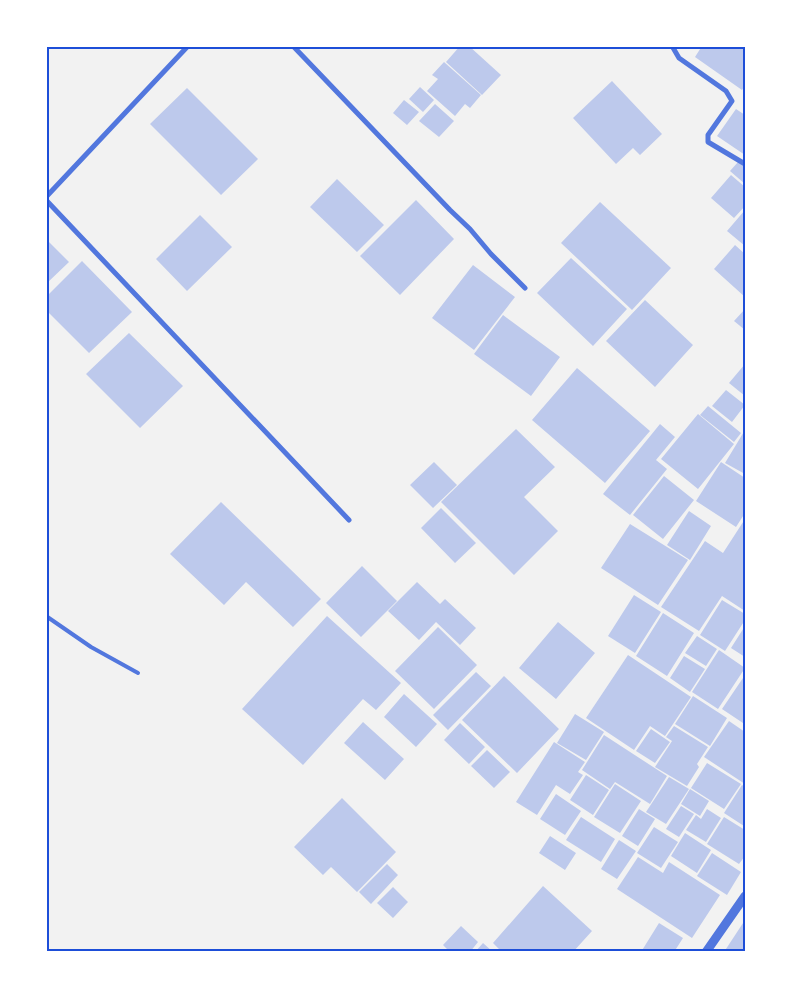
<svg xmlns="http://www.w3.org/2000/svg" width="791" height="998" font-family="Barlow,sans-serif">
  <rect width="100%" height="100%" fill="#f2f2f2"/>
  <path fill="#bdc9ec" d="M460,46h9l32,29 -19,20 -36,-33z
    M702,46h43v40l-3,4 -47,-33z
    M444,62l37,33 -11,13 -5,-4 -10,12 -28,-25 11,-12 -6,-4z
    M612,81l50,53 -22,21 -7,-7 -17,16 -43,-46z
    M420,87l14,13 -11,12 -14,-13z
    M187,88l71,71 -37,36 -71,-71z
    M404,100l15,12 -12,13 -14,-12z
    M435,104l19,17 -15,16 -20,-16z
    M736,109l9,6v40l-28,-19z
    M738,162l7,5v17l-15,-13z
    M731,175l14,12v19l-11,12 -23,-20z
    M337,179l47,46 -27,27 -47,-45z
    M416,200l38,39 -54,56 -40,-39z
    M600,202l71,66 -39,42 -71,-67z
    M745,210v36l-18,-15z
    M200,215l32,32 -45,44 -31,-32z
    M46,239l23,23 -23,22z
    M735,245l10,9v43l-31,-28z
    M571,258l56,51 -34,37 -56,-53z
    M82,261l50,51 -43,41 -43,-43v-13z
    M473,265l42,32 -41,53 -42,-32z
    M645,300l48,45 -38,42 -49,-46z
    M745,309v21l-11,-9z
    M503,315l57,42 -29,39 -57,-42z
    M129,333l54,53 -43,42 -54,-54z
    M745,364v32l-16,-13z
    M577,368l73,63 -45,52 -73,-63z
    M726,390l19,15 -13,17 -20,-16z
    M708,406l33,27 -7,9 -34,-27z
    M698,414l36,30 -36,45 -37,-30z
    M660,424l15,13 -19,23 11,9 -37,46 -27,-21z
    M516,429l39,38 -31,30 34,34 -44,44 -73,-73z
    M745,430v44l-20,-11z
    M434,462l23,23 -24,23 -23,-23z
    M721,462l24,16v35l-9,14 -40,-26z
    M664,476l30,24 -31,39 -30,-24z
    M221,502l100,97 -28,28 -47,-45 -22,23 -54,-51z
    M441,508l35,35 -21,20 -34,-35z
    M689,511l22,15 -21,34 -23,-15z
    M745,519v92l-23,-15 -23,35 -38,-24 44,-66 18,12z
    M630,524l58,36 -30,45 -57,-37z
    M362,566l35,35 -36,36 -35,-34z
    M417,582l23,22 5,-5 31,29 -16,17 -24,-23 -17,18 -31,-29z
    M634,595l27,17 -26,41 -27,-17z
    M722,600l23,14v6l-20,31 -25,-16z
    M663,613l31,20 -27,43 -31,-20z
    M327,616l74,67 -25,27 -13,-11 -60,66 -61,-56z
    M558,622l37,31 -39,46 -37,-31z
    M745,626v31l-14,-9z
    M438,627l39,38 -43,44 -39,-38z
    M697,636l20,13 -11,17 -21,-13z
    M719,650l26,18 -27,41 -26,-17z
    M628,655l63,42 -26,39 -15,-10 -16,24 -48,-32z
    M684,656l21,13 -15,23 -20,-14z
    M476,672l15,14 -43,44 -15,-15z
    M745,675v45l-2,3 -21,-14z
    M504,676l55,53 -42,44 -55,-53z
    M404,694l33,30 -21,23 -32,-30z
    M693,696l34,22 -17,28 -35,-22z
    M575,714l29,18 -18,28 -29,-17z
    M729,721l16,11v52l-41,-27z
    M363,722l41,37 -19,21 -41,-37z
    M460,723l25,24 -16,17 -25,-24z
    M674,726l34,21 -11,17 2,3 -12,19 -32,-19 17,-26 -6,-4z
    M651,729l19,13 -15,21 -19,-12z
    M604,735l63,41 -17,28 -35,-22 -5,7 -28,-19z
    M554,742l31,20 -7,10 5,3 -13,19 -14,-9 -19,30 -21,-13z
    M487,750l23,22 -16,16 -23,-22z
    M707,763l34,21 -17,25 -33,-21z
    M586,775l23,15 -16,25 -23,-15z
    M669,777l20,12 -23,35 -20,-12z
    M615,784l26,17 -21,32 -26,-16z
    M742,785l3,2v37l-1,2 -20,-13z
    M690,789l19,12 -9,15 -19,-12z
    M556,794l25,17 -16,24 -25,-16z
    M342,798l54,54 -39,40 -26,-25 -8,8 -29,-28z
    M681,806l13,8 -15,23 -13,-8z
    M639,809l16,10 -17,27 -16,-10z
    M707,809l14,9 -15,24 -20,-12 10,-15 5,4z
    M581,817l34,22 -14,23 -35,-22z
    M724,817l21,13v26l-6,8 -32,-20z
    M654,827l24,15 -17,26 -24,-15z
    M685,833l26,17 -14,23 -26,-17z
    M550,836l26,17 -11,17 -26,-17z
    M619,840l17,11 -19,28 -16,-10z
    M712,853l29,19 -14,23 -30,-19z
    M638,857l25,16 6,-11 51,33 -28,43 -75,-49z
    M387,864l11,11 -27,29 -12,-12z
    M543,886l49,45 -19,21h-71l-9,-9z
    M393,887l15,15 -15,16 -16,-15z
    M745,920v32h-21z
    M659,923l24,15 -9,14h-33z
    M461,926l17,16 -8,10h-20l-7,-7z
    M483,943l10,9h-18z"/>
  <g fill="none" stroke-linecap="round" stroke-linejoin="round">
    <path stroke="#5277de" stroke-width="4" d="M46,616l45,31 47,26"/>
    <path stroke="#5277de" stroke-width="5" d="M293,46l157,164 20,19 21,25 34,34
      M672,46l7,12 47,33 6,10 -24,34v7l37,22
      M46,197l142,-151
      M46,200l303,320"/>
    <path stroke="#5277de" stroke-width="9" d="M706,952l39,-56"/>
  </g>
  <rect width="791" height="998" fill="none" stroke="#ffffff" stroke-width="95"/>
  <rect x="48" y="48" width="696" height="902" fill="none" stroke="#1d4ed8" stroke-width="2"/>
</svg>
